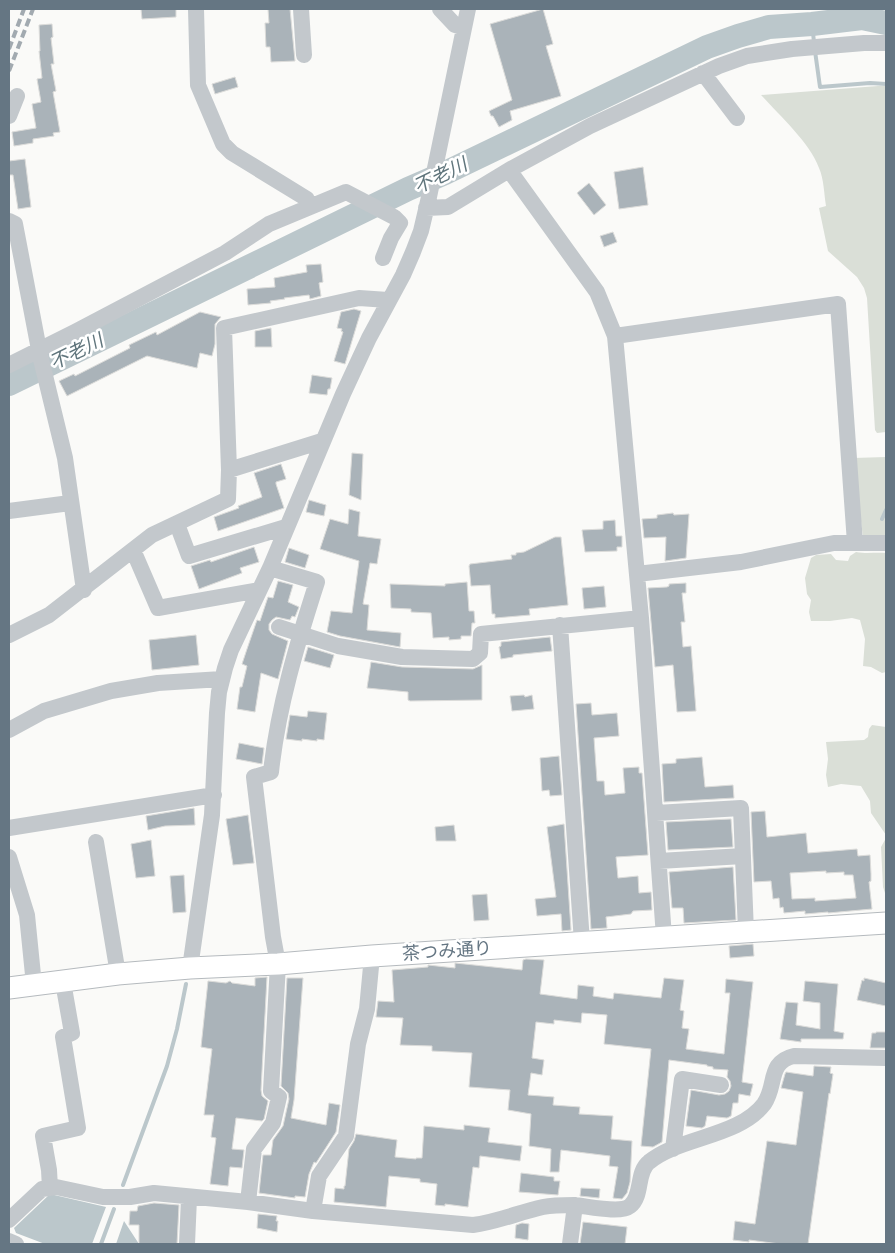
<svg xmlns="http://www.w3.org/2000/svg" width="895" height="1253" font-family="'Space Grotesk','Noto Sans JP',sans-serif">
  <rect width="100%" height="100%" fill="#fafaf8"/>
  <path fill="#dadfd7" d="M878,86h8v346l-9,1 -2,-3 -8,-132 -3,-10 -7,-11 -29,-26 -9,-43 7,-2c-2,-12 -2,-27 -7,-38 -9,-25 -40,-53 -58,-73z
    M886,457v81l-23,-1 -10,-79z
    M856,552c11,2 20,0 30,1v119l-4,1 -11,-6 -8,-1 2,-27 -5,-19 -8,-2 -22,3h-19l-2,-9 2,-12 -4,-6 -2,-16 6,-20 5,-3 15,-1 5,6 12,1 2,-5z
    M872,725l14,2v108l-15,-22 -1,-12 -9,-15 -20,-2 -13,3 -2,-12 2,-16 -2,-17 38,-2 4,-3 1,-8z
    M886,838v58l-3,-9 -2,-40z"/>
  <path fill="#bbc7cb" d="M50,1194l56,13 -14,37h-47l-29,-11 -2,-5z
    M124,1221l15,23h-23z"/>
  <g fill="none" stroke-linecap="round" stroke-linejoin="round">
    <path stroke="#bbc7cb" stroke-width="4" d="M812,24l2,18
      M815,51l5,36 50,-4 16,1
      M882,519l4,-9
      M123,1185l44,-119 10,-37 9,-45
      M101,1244l13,-35"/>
    <path stroke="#bbc7cb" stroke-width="24" d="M9,384l399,-195 37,-16 262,-126 31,-11 31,-9 43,-3 50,-6 24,5"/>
  </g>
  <path fill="#aab3b9" stroke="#dcdcda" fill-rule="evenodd" d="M141,9h35v8l-34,2z
    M268,9h22l5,52 -24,1 -1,-15h-4l-1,-24h4z
    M543,9l10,35 -7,2 15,50 -51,15 2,9 -13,7 -6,-11h-2l-2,-5 23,-11 -22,-76z
    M52,24l1,13 -2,1 3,26h-3l5,27 -3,1 7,40 -7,1 1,3 -21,3v4l-19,3 -2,-14 24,-4 -4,-24 9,-2 -4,-23 5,-1 -3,-27h1l-1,-26z
    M235,77l3,10 -23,7 -3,-10z
    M25,159l6,48 -13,2 -5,-34h-4v-14z
    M643,167l5,38 -29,4 -5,-37z
    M589,183l17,22 -12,10 -17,-22z
    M613,232l4,10 -13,5 -4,-11z
    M321,264l2,18 -4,1 2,13 -11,3 -1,-4 -25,3 1,1 -15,2 1,2 -23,2 -1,-16 28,-2 -1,-9 33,-6 -1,-7z
    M354,309l7,2 -16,53 -11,-3 9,-29 -2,-1 1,-2 -5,-1 4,-16z
    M200,312l21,5 -6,7v20l-3,12 -12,-3 -3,15 -50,-12 -80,40 -8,-15 15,-7 1,2 55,-28 -1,-3 27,-13 1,3z
    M271,328l1,19h-17v-16z
    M312,375l20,3 -2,11h-2l-1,6 -18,-2z
    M352,453l11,1 -2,46 -12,-5z
    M281,464l5,15 -10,3v2l8,24 -66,23 -4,-14 25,-9 -1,-2 24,-9 -8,-24z
    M309,500l17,5 -2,11 -18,-4z
    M349,509l11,3 -2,24 23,3 -4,25 -7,-1 -7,41 6,1 -2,25 34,3 -1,14 -60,-11 -13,-4 4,-21 21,2 7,-52 -39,-12 10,-30 18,5z
    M673,513l1,2 15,-1 -3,44 -21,3 1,-24 -22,1 -2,-19 15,-1v-3z
    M615,520l1,16h6v11h-5v4l-32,1 -3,-22 21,-1v-8z
    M555,537h6l7,68 -39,4 1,6 -35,3v-4h-3l-2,-29 -19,1 -2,-20 1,-2 42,-5 -1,-4h5v-2l8,-1z
    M254,547l5,15 -19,6 2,5 -43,16 -8,-23 19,-6 1,2z
    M289,548l20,7 -4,13 -20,-6z
    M278,581l15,4 -5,17 11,5 -4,10 -3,-1 -2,4 -14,-3 -4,3 -3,4v6l3,4 16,7 -10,38 -17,-6 -6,39 -18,-3 3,-22h2l5,-21 -5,-2 5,-15 10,-29 3,1 8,-24 5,1z
    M467,582l2,29h5l1,12h-3l-1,13h-10v3l-12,1v-3l-16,1 -2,-25 -20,-1v-3l-20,-1 -1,-24 55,2v-2z
    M686,583v10h-4l3,29h-4l2,25 8,-1 5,65 -19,1 -4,-47 -18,2 -7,-79 19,-1 2,-1v-2z
    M604,586l2,21 -22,2 -2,-21z
    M196,635l3,30 -47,5 -3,-30z
    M550,637l2,14 -39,4v2l-12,2 -2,-12 2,-1v-4z
    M308,647l26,8 -4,13 -26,-7z
    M371,662l31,5 71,2 9,-4v35l-72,1 -2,-1v-8l-41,-4z
    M524,695l1,2 7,-2 2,14 -22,2 -2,-15z
    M591,703l1,12 25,-2 2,23 -25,2 3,43h7l1,14 20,-2 -2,-25 16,-1v6h3l6,82 -32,2 2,21 20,-2 1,17 12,-1 1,18 -19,1 -2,3 -25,3 1,11 -16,1 -15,-225z
    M308,711l19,2 -3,27 -7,-1v2l-15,-2v2l-16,-2 4,-24 17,2z
    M239,743l25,5 -2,16 -26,-5z
    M559,756l3,39 -12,1 -1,-6 -7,1 -2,-33z
    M702,757l3,30 28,-2 1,13 -70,4 -2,-38 14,-1v-4z
    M194,808l1,17 -30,1 -17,4 -2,-14z
    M765,811l2,26 39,-4 2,20 49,-4 1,7 12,-1 1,19v7l-2,1 3,27 -44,4v-1l-23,2v-3l-21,2 -1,-6 -3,1 -1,-10 -6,1 -2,-18 -17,1 -3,-70zM826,871v2l18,-1v3h9l3,23 -41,3v-3l-23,1 -2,-26z
    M248,815l6,48 -21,2 -7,-46z
    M731,819l2,28 -65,3 -2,-28z
    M564,824l7,106 -9,1 -1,-17 -24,2 -2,-17 21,-2 -9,-70z
    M454,825l2,16h-20l-1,-14z
    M151,840l4,36 -19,2 -5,-34z
    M733,867l3,53 -52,3 -1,-15h-11l-3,-36z
    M184,875l2,37 -13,1 -3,-37z
    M487,894l2,26 -15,1 -2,-26z
    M753,944l1,12 -24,2 -1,-12z
    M526,959l18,1 -4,34 37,5 1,-14 16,2 -1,9 20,3 1,-6 47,5 3,-20 20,2 -4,30 4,1 -2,17 7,1 -3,20 38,5 6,-61h-5l1,-14 27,3 -11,100 11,2 -3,12 -11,-2 -1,9h-5l-2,13 -4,2 -20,-2 -2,10 -3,2 -16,-2 5,-36 28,5 6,-1 4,-3 2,-5 -1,-5 -3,-4 1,-7 -15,-1v-2l-6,-1v-1l-38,-5 -7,82 -9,5 -12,-1 10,-97 -47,-5 3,-29 -25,-2 -1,10 -27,-3v4l-18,-2 -4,36 12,2 -2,15 -11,-2 -3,22 26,2 -1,8 27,2 -1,7 34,2 -2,23 21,2 -2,41 -3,11 -5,6 -9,-1 5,-31 -9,-1 1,-10 -49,-6 -2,22h-9l1,-23 -22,-3 2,-32 -23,-4 2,-20 -41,-3 3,-34 -40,-2v-5l-32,-1 3,-27 -27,-1 2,-16 16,1 -2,-32 36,-3v-2l27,3v-5l67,7 1,-10z
    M267,977l-6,113 1,6 6,5 -4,18 -2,2 -26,-3 -4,31 12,1 -2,18 -12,-1 -2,19 -18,-2 6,-46 -5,-1 3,-22h-10l8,-66 -11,-2 7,-66 18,2 4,-2 2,2 23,3v-8z
    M287,978h16l-9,122 -3,18 35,7 3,-22 11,2 -4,27 -20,31 -2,-1 -5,12 -4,23 -10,-1v2l-36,-5 4,-38h8l2,-15 10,-14 6,-27 -1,-6 -7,-7z
    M864,978l22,5v23l-29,-6 5,-20 2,1z
    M805,981l33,3 -4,47 10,2 -1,6h-42v3l-21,-3 6,-37 12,1 -2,22 24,4v-26l-17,-2z
    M876,1032h10v16h-16l2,-15h4z
    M814,1066l17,1 -1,6 3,1 -3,20 -1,-1 -21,151h-28l-31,-4v2l-16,-2 2,-19 20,3 12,-83 29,4 7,-53 -22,-4 4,-14 1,-2 27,4z
    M464,1125l26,3 -2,14 34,4 -2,15 -40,-5 -1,12 -6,-1 -5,40 -23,-3v2l-10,-1 2,-21 -17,-2v-3l-31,-3 -3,31 -52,-5 1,-14 9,1v-3h1l4,-37 5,-8 2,-7 41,6 -2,17 21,2v-1h6l2,-32 40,4z
    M521,1173l33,4v4h6l-2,14 -39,-3z
    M581,1188l19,1 -1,9 -19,-2z
    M154,1203l25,2 -2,39h-38v-19h-10l1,-14h7l1,-5z
    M258,1214l19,2 -1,5h2l-1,11 -20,-4z
    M583,1222l44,5 -2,17h-45z
    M522,1223l7,1 -1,16 -13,-2 1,-13z"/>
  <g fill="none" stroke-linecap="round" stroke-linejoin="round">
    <defs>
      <path id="major" d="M9,988l109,-14 72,-6 88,-4 94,-8 514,-33"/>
    </defs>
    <use href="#major" stroke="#b5babe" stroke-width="23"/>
    <path stroke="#c3c8cc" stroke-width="16" d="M196,9l2,76 25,59 9,9 75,46
      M301,9l3,46
      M440,9l15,16 9,3
      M703,73l34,45
      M9,116l8,-20
      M509,170l88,122 18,44 26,282 23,319
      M426,208l22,-1 61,-37 81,-44 129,-60 28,-10 45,-7 72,-6h22
      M9,221l6,3 25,131 25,103 19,132
      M615,336l223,-32 17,239
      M9,365l66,-33 150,-79 44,-29 77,-32 48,25 6,6 -9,15 -8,20
      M229,470l-5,-142 135,-30 29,2
      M9,511l61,-8
      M177,524l12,32 97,-29
      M133,550l25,58 101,-18
      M637,574l104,-12 93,-19h52
      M560,625l22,317
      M279,627l59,19 64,11 71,2 7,-6 1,-19 160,-16
      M9,635l40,-20 103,-80 76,-36 1,-29 93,-29
      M9,730l35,-19 67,-20 47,-8 64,-4
      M656,813l85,-5 5,124
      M9,828l205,-33
      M96,842l22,132
      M9,857l18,58 7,70
      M659,861l84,-5
      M190,968l22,-153 5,-102 2,-21 6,-24 6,-18 39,-82 73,-174 26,-56 34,-63 10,-23 8,-21 8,-34 39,-188
      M673,1149l9,-70 39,6
      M50,1188l-1,-18 -6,-34 35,-8 -15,-91 9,-4 -9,-51
      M248,1202l6,-53 19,-26 6,-26 -8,-6 7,-127 -5,-27 -19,-160 17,-5c7,-65 26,-128 46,-190l-47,-14
      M313,1211l6,-35 27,-40 12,-92 9,-35 5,-53
      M9,1220l33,-31 14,-2 47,10h27l24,-4 94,9 65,9 160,14c24,-3 47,-13 70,-18 10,-2 21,-2 31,-2 13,1 46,9 56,1 13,-10 6,-34 19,-44 30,-25 90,-25 115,-58 13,-18 3,-42 30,-48l92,2
      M9,1241l7,3
      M187,1244l2,-46
      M570,1244l5,-39"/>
    <use href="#major" stroke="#fff" stroke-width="21"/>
    <path stroke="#a2aab0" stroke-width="4" stroke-dasharray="8 4" stroke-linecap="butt" d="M9,49l15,-40
      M9,71l24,-62"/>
  </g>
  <g text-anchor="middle" stroke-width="5" stroke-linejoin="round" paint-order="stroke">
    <g font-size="18" fill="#657683" stroke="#fff">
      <text transform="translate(447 951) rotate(-4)" y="6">茶つみ通り</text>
    </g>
    <g font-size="19" font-style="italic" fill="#60757c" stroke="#fff">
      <text transform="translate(440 175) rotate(-26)" y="7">不老川</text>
      <text transform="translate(76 351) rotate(-26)" y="7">不老川</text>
    </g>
  </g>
  <rect width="895" height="1253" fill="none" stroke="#657683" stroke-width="20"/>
</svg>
